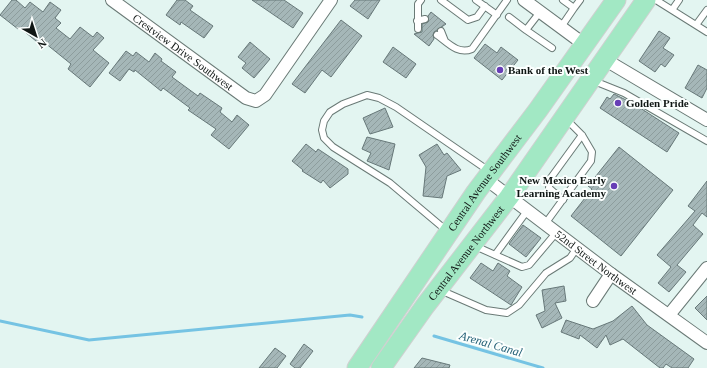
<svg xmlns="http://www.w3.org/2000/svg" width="707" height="368" font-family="Georgia,serif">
  <defs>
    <pattern id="building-hatch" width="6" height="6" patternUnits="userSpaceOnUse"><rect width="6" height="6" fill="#a5b7b8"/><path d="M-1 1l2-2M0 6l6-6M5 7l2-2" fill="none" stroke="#8d9d9d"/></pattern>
  </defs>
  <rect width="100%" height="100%" fill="#e3f5f1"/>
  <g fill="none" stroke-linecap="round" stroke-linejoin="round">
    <path stroke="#75c3e3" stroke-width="3" d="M0,321l89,19 261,-25 12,2
      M434,336l109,32"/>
  </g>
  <path fill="url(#building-hatch)" stroke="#677879" d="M12,0h4l9,8 5,-6 13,10 7,-10 11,8 -6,8 6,5 -5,5 14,11 10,-12 13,10 4,-5 7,6 -11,12 16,13 -19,24 -22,-18 3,-5 -26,-21 -3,3 -23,-19 -1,2 -18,-14z
    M177,0h8l8,6 -3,4 23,16 -9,12 -23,-16 -1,3 -14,-10z
    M252,0h32l19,13 -10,15z
    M355,0h25l-12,19 -18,-13z
    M431,12l15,12 -12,8 -1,3 1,4 -5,7 -15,-12 8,-2v-8l6,-2v-6z
    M341,20l21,16 -31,41 -9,-7 -17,23 -13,-9z
    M659,31l11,7 -7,10 11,7 -9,12 -4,-3 -6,8 -16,-11z
    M250,42l20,17 -16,19 -12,-10 4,-5 -8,-6z
    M485,44l12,9 4,-6 17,13 -16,20 -28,-22z
    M393,47l23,17 -10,14 -23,-16z
    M126,51l7,5 3,-4 13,10 6,-9 7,6 -1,2 15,11 -4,5 26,19 2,-3 22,15 -2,4 12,10 5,-7 12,10 -20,24 -18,-14 5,-6 -28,-19 2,-2 -27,-20 -2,3 -26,-21 -1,2 -5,-3 -9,12 -11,-8z
    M698,65l9,5v18l-5,10 -17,-10z
    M614,94l20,10 45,29 -12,19 -67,-44 7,-11 3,2z
    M385,108l8,19 -23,7 -7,-16z
    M367,137l28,7 -6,26 -22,-9 4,-8 -9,-4z
    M306,144l10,8 2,-3 30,20v5l-18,14 -7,-8 -2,3 -19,-12 1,-1 -11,-9z
    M437,144l7,11 3,-2 14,17 -14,6 -5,22 -19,-2 3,-29 -7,-12z
    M619,147l54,43 -52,66 -50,-40 21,-27 -4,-3z
    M707,181v36l-5,-4 -9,12 10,9 -26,31 9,7 -17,20 -11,-9 13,-16 -14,-12 38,-44 -7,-5z
    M523,225l18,13 -15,19 -17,-13z
    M481,263l12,8 5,-8 12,8 -3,5 15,11 -11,18 -41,-27z
    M564,286l2,15 -11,2 7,15 -20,10 -6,-13 9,-4 -3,-21z
    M707,296v24l-12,-12z
    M632,306l15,19 47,34 -6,9h-16l-6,-4 -3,4h-3l-37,-29 -13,6 -4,-10 -9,13 -17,-13 -1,4 -18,-7 5,-12 27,9 20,-8z
    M304,344l9,7 -13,17h-5l-5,-4z
    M275,348l11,8 -9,12h-18z
    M422,358l28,7 -1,3h-35z"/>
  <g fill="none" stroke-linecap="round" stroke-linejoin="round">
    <defs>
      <path id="service" d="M441,0l27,20 9,-3 8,-11
        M476,0l21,15
        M563,0l11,8 6,-8
        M656,0l51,32
        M672,10l7,-10
        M540,12l-14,18 26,18
        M509,17l17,13
        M417,21l8,-2
        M696,25l11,-15
        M561,27l13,-19
        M418,29v-25l3,-4
        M441,31l4,10
        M437,35c11,8 21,20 35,14l35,-49
        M594,81l30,12 83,48
        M563,200l-14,-12 1,-9 32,-44
        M545,224l46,-63 1,-9 -10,-17 -16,-16
        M447,231l-57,-48 -57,-36 -9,-9 -2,-8 2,-9 6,-9 13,-8 24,-9 12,3 17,9 93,64
        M475,246l47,21 7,-2 27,-32
        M495,255l32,-44
        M440,290l46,20 21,3 12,-8 27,-32 24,-15 7,-10"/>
      <g id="minor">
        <path id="s1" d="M112,0l134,98 10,3 9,-6 66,-95"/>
        <path d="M524,0l61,45"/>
        <path d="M604,59l103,61"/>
        <path id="s2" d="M486,179l125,95 96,69"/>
        <path d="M593,301l18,-27"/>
        <path d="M669,315l38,-47"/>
      </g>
      <g id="primary">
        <path id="s3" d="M357,368l119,-176 62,-82 78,-110"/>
        <path id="s4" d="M381,368l44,-62 84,-109 137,-197"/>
      </g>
    </defs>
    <use href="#service" stroke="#6a7a76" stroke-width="8"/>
    <use href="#minor" stroke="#6a7a76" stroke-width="14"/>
    <use href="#primary" stroke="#cfd0d0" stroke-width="21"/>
    <use href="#service" stroke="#fff" stroke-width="6"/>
    <use href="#minor" stroke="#fff" stroke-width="12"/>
    <use href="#primary" stroke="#a2e8c4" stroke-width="19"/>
  </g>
  <g fill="#673eb6" stroke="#fbfffe" stroke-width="1.5">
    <circle cx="500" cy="70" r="4"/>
    <circle cx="618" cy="103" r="4"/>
    <circle cx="614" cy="186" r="4"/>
  </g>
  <g text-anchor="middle" stroke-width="4" stroke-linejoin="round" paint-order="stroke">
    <g font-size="11" fill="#0f1614" stroke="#fbfffe">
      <text dy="4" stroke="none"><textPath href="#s1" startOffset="88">Crestview Drive Southwest</textPath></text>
      <text dy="4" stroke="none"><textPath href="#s3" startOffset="225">Central Avenue Southwest</textPath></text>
      <text dy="4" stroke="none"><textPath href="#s4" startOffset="143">Central Avenue Northwest</textPath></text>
      <text dy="4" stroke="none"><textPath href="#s2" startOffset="138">52nd Street Northwest</textPath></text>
    </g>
    <g font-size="11" font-weight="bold" fill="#0f1614" stroke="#fbfffe" text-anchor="start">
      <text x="508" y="74">Bank of the West</text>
      <text x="626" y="107">Golden Pride</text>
      <text x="606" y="184" text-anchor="end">New Mexico Early<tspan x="606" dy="13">Learning Academy</tspan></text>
    </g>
    <g font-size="12" font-style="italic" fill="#236076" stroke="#fbfffe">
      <text transform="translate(491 344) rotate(16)" y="4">Arenal Canal</text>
    </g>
  </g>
  <g transform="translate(36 36) rotate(141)" stroke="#fbfffe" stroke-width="3" paint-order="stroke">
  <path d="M0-3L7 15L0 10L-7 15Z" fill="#0f1614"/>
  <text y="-6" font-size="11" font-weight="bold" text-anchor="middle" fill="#0f1614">N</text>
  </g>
</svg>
